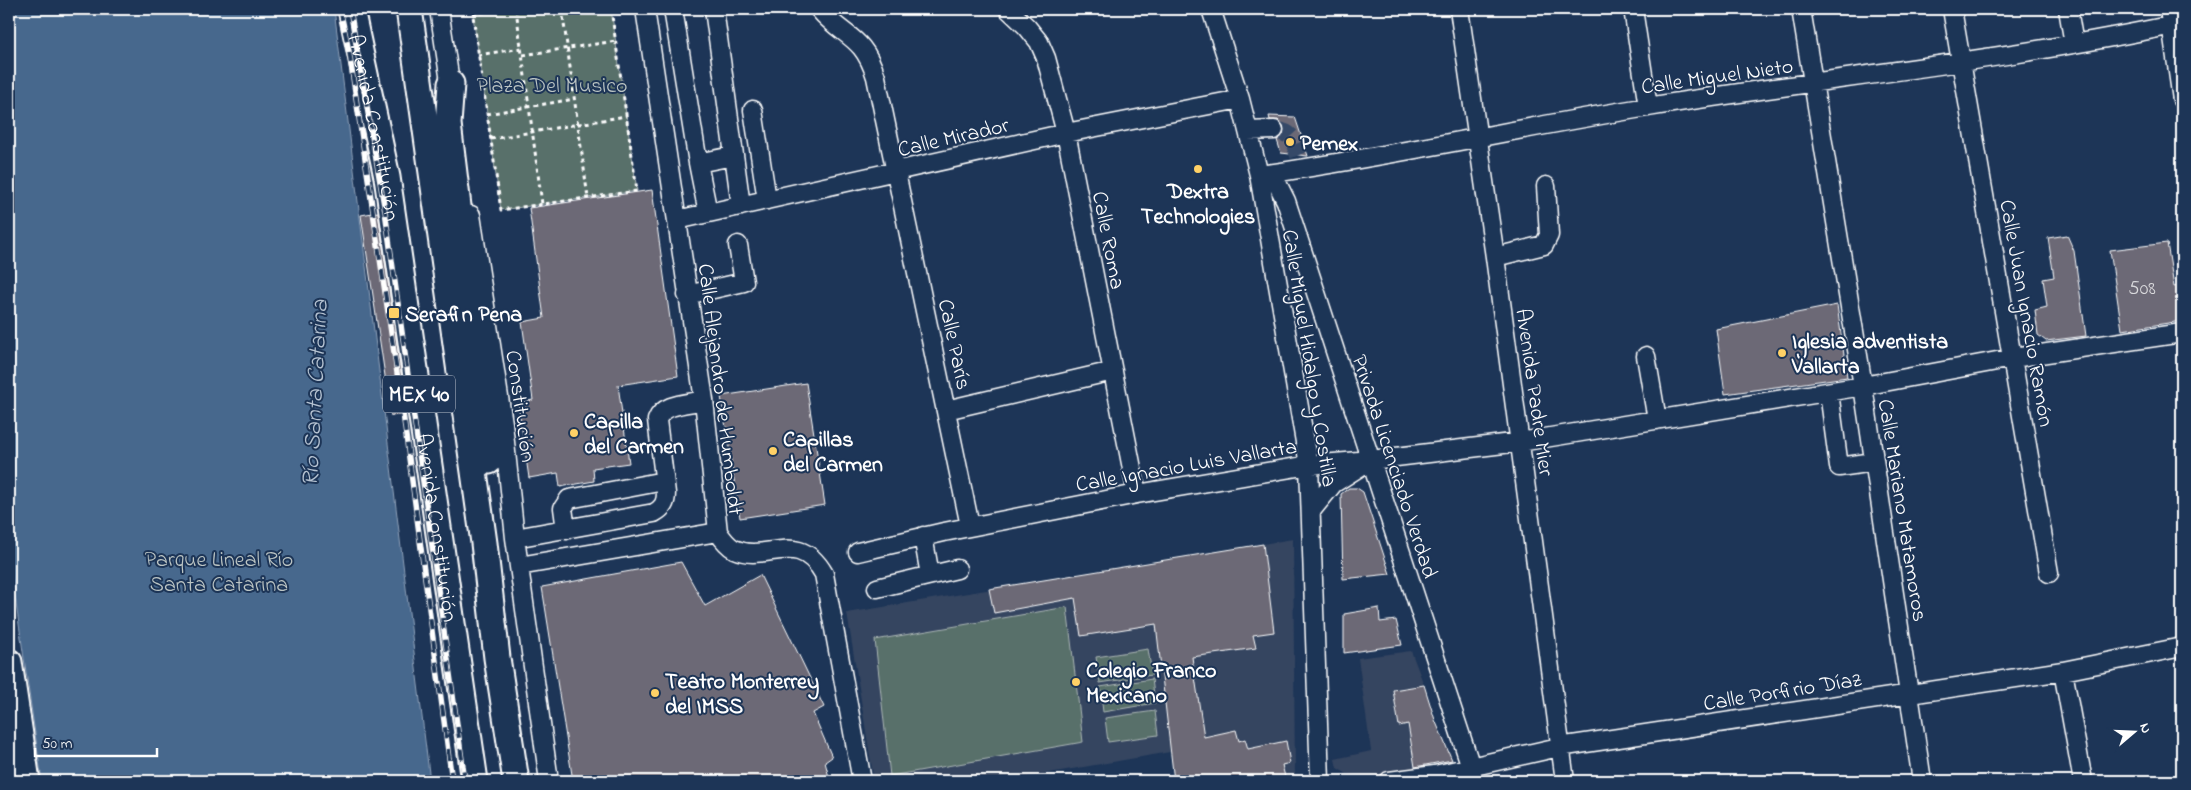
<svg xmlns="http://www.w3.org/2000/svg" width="2191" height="790" font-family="'Indie Flower',sans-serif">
  <rect width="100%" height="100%" fill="#1d3557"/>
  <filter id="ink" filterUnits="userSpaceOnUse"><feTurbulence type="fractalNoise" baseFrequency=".02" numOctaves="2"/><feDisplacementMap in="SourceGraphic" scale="10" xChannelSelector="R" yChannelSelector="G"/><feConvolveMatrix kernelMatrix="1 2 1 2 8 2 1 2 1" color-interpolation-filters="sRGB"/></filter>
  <g filter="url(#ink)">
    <path fill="#354560" d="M1293,539l2,242h-121l-4,-29 -167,29h-129l-27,-168z
      M1411,651l13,34 -31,5 6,36 9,-2 7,44 -44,9 -24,-3 -10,-6 -2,-9 36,-8 -13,-93z"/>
    <path fill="#586f6b" stroke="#acb7b5" d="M472,9h139l26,182 -136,19z
      M1067,607l16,135 -193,34 -15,-136z
      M1148,649l4,26 -52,8 -4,-26z
      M1152,679l3,24 -52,9 -3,-25z
      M1155,711l3,24 -50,7 -3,-24z"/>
    <path fill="#47678d" stroke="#91a4bb" d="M9,9h325l96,772h-388l-33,-225z"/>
    <path fill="#6c6976" stroke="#fff" d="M1269,116l26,1 13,39 -27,-3 -4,-13 7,-6 -1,-9 -5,-5h-8z
      M652,190l26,186 -60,9 11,78 -36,5 1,13 -34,6 -2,-14 -29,5 -11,-75 15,-3 -11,-78 22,-4 -15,-110z
      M378,212l29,202 -16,2 -30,-201z
      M2067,235l7,16 12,85 -40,5 -8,-6 -3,-25 12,-3 -4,-28 11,-2 -6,-39z
      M2167,243l7,44 8,-2v34l-7,3 -53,8 -12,-80z
      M1837,305l10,72 -122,17 -9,-65z
      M806,383l19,122 -85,13 -19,-122z
      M1349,488h8l6,4 27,82 -47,5 -2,-85z
      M1263,544l11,88 -21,3 3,13 -64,9 12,80 32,-7 3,11 6,-2 3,10 38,-8 4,22 -8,2 4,16h-112l-18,-157 -75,12 -6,-38 -81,15 -5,-24z
      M681,562l24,44 55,-31 64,132 -11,6 19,44 -7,5 5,19h-257l-31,-194z
      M1379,608l1,14 16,-2 6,25 -58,8v-39z
      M1424,685l11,35 17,40 -37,7 -7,-43 -9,2 -6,-36z"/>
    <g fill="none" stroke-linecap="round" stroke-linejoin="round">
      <path stroke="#344968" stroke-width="18" stroke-dasharray="18 9" stroke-linecap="butt" d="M1274,130c19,3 18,8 25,25"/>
      <defs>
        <path id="minor" d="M439,9l13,86
          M645,9l59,391 14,132c4,6 9,13 16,17 33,15 64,-21 90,25l38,207
          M673,9l25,154 35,-7
          M714,9l27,197
          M819,9c24,29 44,25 57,68l94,449
          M1008,9l19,18 12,15 7,16 20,75 71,361
          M1211,9l29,90 19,76 50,290 11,316
          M1459,9l36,248 70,524
          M1633,9l15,98
          M1801,9l62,377 59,395
          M1952,9l97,564
          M2068,9l6,35
          M2169,9l13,91
          M753,110l14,90
          M1248,131l26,-1
          M698,163l10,50
          M1259,175c130,-18 259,-47 389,-68 178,-29 358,-46 534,-84
          M1260,180l17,3 9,18 185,566 2,14
          M471,215l32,208 12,115 34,243
          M677,220l389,-87 174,-34
          M1495,257l49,-12 5,-10 -3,-49
          M687,295l57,-13 -6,-37
          M1646,356l11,64
          M1829,392l10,75 35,-5
          M946,410l167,-39
          M1311,511l22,-27 33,-21
          M566,530l-3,-22 6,-9 95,-18
          M923,536l7,39
          M515,538l139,-25c9,-5 12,-10 12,-20l-9,-73c6,-17 31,-16 47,-20
          M858,552l86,-20 193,-38 172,-29 62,-5 149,-18 343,-56 150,-28 169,-25
          M519,566l199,-34
          M877,588l80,-19
          M2063,671l20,110
          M1389,781l46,-6 124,-28 504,-76 119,-24"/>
        <g id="highway">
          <path id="s1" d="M351,9l36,168 88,604"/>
          <path d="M409,9l75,534 13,115 19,123"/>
          <path d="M451,84l-3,40 41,337"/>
          <path d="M9,662l18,119"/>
        </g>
      </defs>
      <use href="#minor" stroke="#fff" stroke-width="21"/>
      <use href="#highway" stroke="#fff" stroke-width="29"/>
      <path stroke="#fff" stroke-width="3" stroke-dasharray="4 4" stroke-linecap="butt" d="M472,9l29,201 136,-19 -26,-182
        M516,9l26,195
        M562,9l26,189
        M473,14l33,-5
        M478,55l44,-7
        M523,55l93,-14
        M487,114l87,-15
        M491,139l135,-23"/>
      <use href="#minor" stroke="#1d3557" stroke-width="18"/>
      <use href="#highway" stroke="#1d3557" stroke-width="25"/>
      <defs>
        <path id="rail" d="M340,9l9,42 54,362 49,368
          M350,9l35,202 80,570"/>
      </defs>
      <use href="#rail" stroke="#fff" stroke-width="5.5"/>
      <use href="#rail" stroke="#1d3557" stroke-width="4" stroke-dasharray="11" stroke-linecap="butt"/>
    </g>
  </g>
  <g fill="#ffd166" stroke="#1d3557" stroke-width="2">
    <circle cx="1290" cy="142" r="5"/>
    <circle cx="1198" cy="169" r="5"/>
    <rect x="388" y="307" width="12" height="12" rx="2.5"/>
    <circle cx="1782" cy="353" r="5"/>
    <circle cx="574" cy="433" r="5"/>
    <circle cx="773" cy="451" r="5"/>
    <circle cx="1076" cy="682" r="5"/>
    <circle cx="655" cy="693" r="5"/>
  </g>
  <g text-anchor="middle" stroke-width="4" stroke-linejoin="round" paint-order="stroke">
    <g font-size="20" fill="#dadadd">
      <text x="2142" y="294">508</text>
    </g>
    <rect fill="#1d3557" stroke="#bbc2cd" stroke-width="1" x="383" y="375.5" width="72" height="37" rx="4"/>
    <g font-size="21" font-weight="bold" fill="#fff">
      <text x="419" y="401">MEX 40</text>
    </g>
    <g font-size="22" fill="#fff" stroke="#1d3557">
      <text transform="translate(1717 75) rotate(-8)" y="8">Calle Miguel Nieto</text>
      <text dy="8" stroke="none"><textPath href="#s1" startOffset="121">Avenida Constitución</textPath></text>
      <text transform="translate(953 136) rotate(-13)" y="8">Calle Mirador</text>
      <text transform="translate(1110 240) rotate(79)" y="8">Calle Roma</text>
      <text transform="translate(2028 313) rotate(80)" y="8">Calle Juan Ignacio Ramón</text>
      <text transform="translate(956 344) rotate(78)" y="8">Calle París</text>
      <text transform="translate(1311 358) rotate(81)" y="8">Calle Miguel Hidalgo y Costilla</text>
      <text transform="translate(722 389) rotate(83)" y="8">Calle Alejandro de Humboldt</text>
      <text transform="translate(1536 392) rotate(82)" y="8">Avenida Padre Mier</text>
      <text transform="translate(522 406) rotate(82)" y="8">Constitución</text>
      <text transform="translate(1186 464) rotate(-10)" y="8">Calle Ignacio Luis Vallarta</text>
      <text transform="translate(1396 466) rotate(72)" y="8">Privada Licenciado Verdad</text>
      <text transform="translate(1904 510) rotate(81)" y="8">Calle Mariano Matamoros</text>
      <text dy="8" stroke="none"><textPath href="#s1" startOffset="526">Avenida Constitución</textPath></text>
      <text transform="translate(1782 690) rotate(-9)" y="8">Calle Porfirio Díaz</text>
    </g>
    <g font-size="22" fill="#bcc5c4" stroke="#1d3557">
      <text x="552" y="92">Plaza Del Musico</text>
      <text x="219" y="566">Parque Lineal Río<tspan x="219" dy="25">Santa Catarina</tspan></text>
    </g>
    <g font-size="22" font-weight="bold" fill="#fff" stroke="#1d3557" text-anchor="start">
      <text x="1300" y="150">Pemex</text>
      <text x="1198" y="198" text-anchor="middle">Dextra<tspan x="1198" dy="25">Technologies</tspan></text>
      <text x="405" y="321">Serafin Pena</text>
      <text x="1792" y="348">Iglesia adventista<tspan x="1792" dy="25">Vallarta</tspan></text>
      <text x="584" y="428">Capilla<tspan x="584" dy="25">del Carmen</tspan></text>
      <text x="783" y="446">Capillas<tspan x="783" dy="25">del Carmen</tspan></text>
      <text x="1086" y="677">Colegio Franco<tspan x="1086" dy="25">Mexicano</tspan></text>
      <text x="665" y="688">Teatro Monterrey<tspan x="665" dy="25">del IMSS</tspan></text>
    </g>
    <g font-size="24" font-style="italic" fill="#b5c2d1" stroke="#1d3557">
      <text transform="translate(314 393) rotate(-87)" y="8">Río Santa Catarina</text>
    </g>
  </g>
  <rect width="2191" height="790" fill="none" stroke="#1d3557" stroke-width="30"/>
  <rect x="15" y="15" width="2161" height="760" fill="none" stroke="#fff" stroke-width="2" filter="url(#ink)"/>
  <g transform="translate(2134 732) rotate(71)" stroke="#1d3557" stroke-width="4" paint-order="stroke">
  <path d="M0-4L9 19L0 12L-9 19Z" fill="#ffffff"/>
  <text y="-8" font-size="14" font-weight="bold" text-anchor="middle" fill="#ffffff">N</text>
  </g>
  <path d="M35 748v8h122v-8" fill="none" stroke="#ffffff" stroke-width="2.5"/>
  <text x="42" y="748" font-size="15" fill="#ffffff" stroke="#1d3557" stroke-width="4" paint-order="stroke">50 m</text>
</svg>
